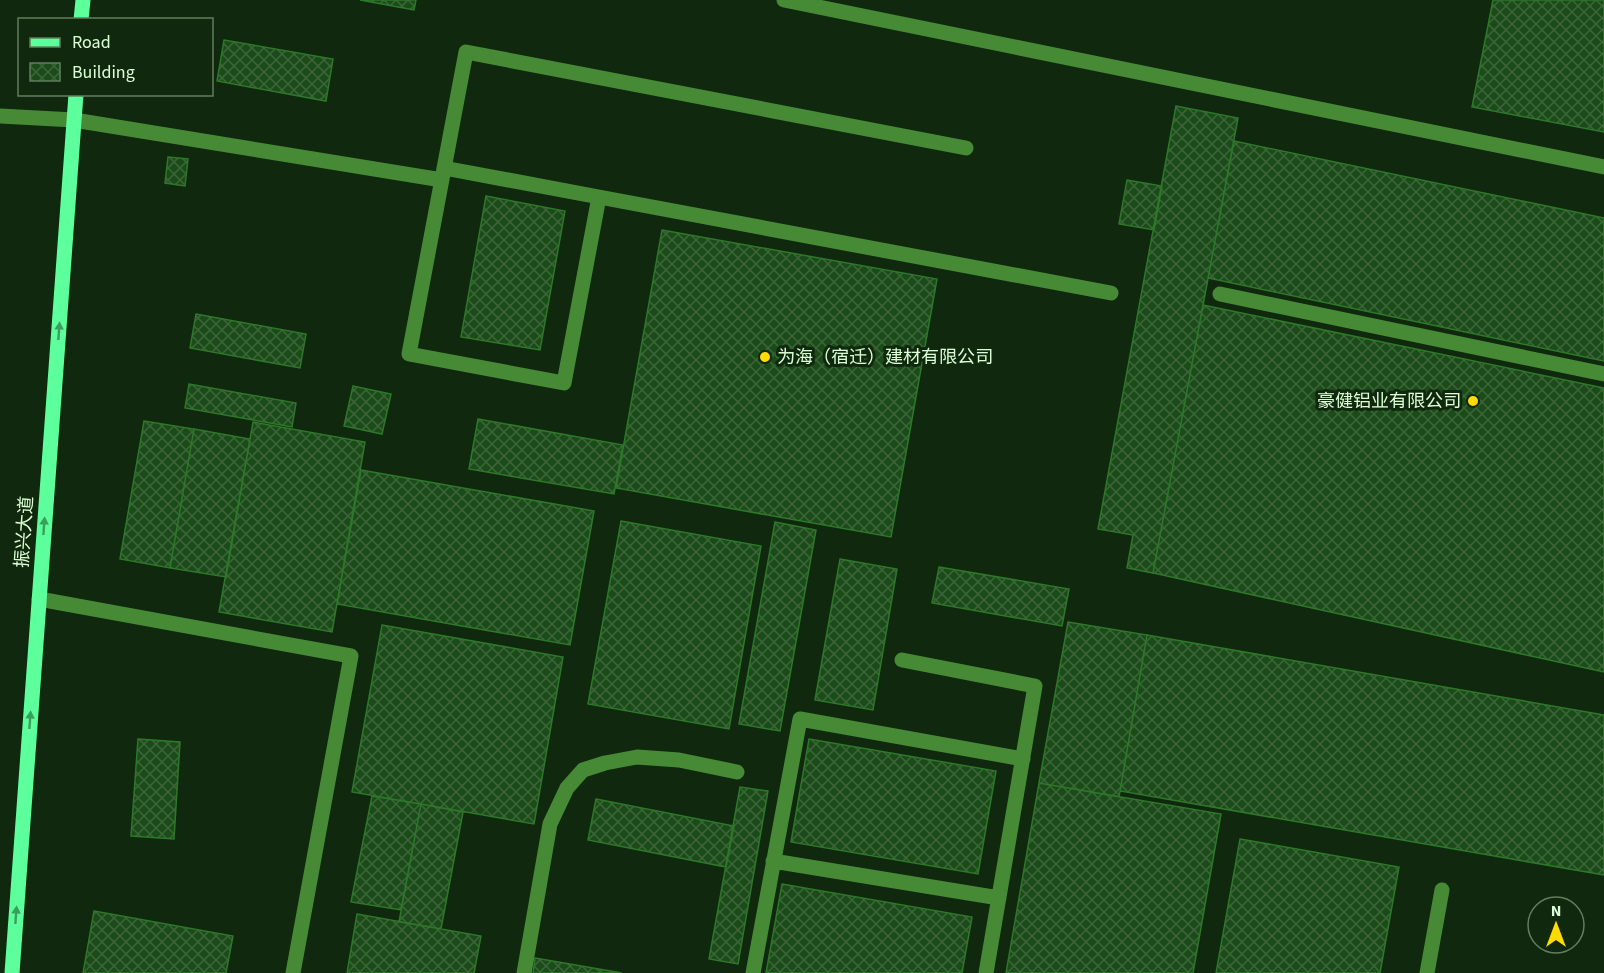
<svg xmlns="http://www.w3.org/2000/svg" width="1604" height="973" font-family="'Source Sans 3','Noto Sans SC',sans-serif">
  <defs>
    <pattern id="building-cross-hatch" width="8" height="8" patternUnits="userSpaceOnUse" patternTransform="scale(1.5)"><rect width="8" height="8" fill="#1b4b19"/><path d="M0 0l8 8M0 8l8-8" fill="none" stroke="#3c663a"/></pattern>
  </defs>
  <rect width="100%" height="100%" fill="#10280e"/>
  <path fill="url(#building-cross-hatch)" stroke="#2d7829" stroke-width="1.5" d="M360,0h56l-2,10z
    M1493,0h111v132l-132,-25z
    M224,40l109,19 -7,42 -109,-20z
    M1176,106l62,12 -85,455 -26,-5 6,-33 -35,-6z
    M1234,141l370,77v143l-396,-83z
    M168,157l20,2 -3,27 -20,-3z
    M1127,180l35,6 -8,44 -35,-6z
    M486,196l79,15 -25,139 -79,-13z
    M662,230l275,49 -46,258 -275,-49z
    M1203,305l401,83v284l-451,-99z
    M196,314l110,20 -6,34 -110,-20z
    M189,384l107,19 -4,24 -107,-19z
    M353,386l38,8 -9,40 -38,-8z
    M478,419l145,26 -9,49 -145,-25z
    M144,421l50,8 -24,139 -50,-9z
    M253,422l112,20 -33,190 -113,-20z
    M194,429l56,10 -24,138 -56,-9z
    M361,470l233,41 -24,134 -233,-41z
    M621,521l140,25 -32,183 -141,-25z
    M775,522l41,8 -36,201 -41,-7z
    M840,559l57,10 -24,141 -58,-10z
    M939,567l130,22 -7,37 -130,-23z
    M1068,622l79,13 -28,162 -80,-14z
    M382,625l181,32 -29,167 -182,-32z
    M1147,635l457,80v160l-484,-84z
    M138,739l42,3 -6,97 -43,-3z
    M809,739l187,32 -18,103 -187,-32z
    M1039,783l182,31 -28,159h-187z
    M740,787l28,4 -30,173 -29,-5z
    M372,796l49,8 -20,106 -50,-8z
    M596,799l138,27 -8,41 -138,-27z
    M421,804l42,8 -22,117 -42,-7z
    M1240,839l159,28 -19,106h-164z
    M782,884l190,33 -10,56h-196z
    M94,911l139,25 -7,37h-143z
    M357,914l124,22 -7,37h-127z
    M535,958l87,15h-89z"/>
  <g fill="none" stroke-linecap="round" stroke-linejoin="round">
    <path stroke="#478a36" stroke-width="15" d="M784,0l820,167
      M0,116l74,4 368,60
      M444,168l155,29 -35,186 -155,-29 57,-302 500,96
      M599,197l512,96
      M1220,294l384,80
      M39,599l312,57 -58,317
      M902,660l133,26 -49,287
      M773,861l226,37
      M524,973l26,-149 17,-36 16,-18 22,-7 32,-6 42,3 58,12
      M753,973l47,-254 223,40
      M1427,973l15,-83"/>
    <path stroke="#5cff9b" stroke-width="15" d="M81,20l2,-20
      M12,973l64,-879"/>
  </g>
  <defs><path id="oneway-solid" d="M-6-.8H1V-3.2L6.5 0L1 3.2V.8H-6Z" transform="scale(1.5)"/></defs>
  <g fill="#3a9e5c">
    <use href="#oneway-solid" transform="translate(59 331) rotate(-86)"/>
    <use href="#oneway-solid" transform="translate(44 526) rotate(-86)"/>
    <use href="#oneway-solid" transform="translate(30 720) rotate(-86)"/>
    <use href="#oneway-solid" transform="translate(16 915) rotate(-86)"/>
  </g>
  <g fill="#ffdb01" stroke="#10280e" stroke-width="2">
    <circle cx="765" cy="357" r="6"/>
    <circle cx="1473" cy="401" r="6"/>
  </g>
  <g text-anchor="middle" stroke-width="6" stroke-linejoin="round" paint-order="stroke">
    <g font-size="18" fill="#dbffd5" stroke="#10280e" text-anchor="start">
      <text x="777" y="363">为海（宿迁）建材有限公司</text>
      <text x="1461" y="407" text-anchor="end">豪健铝业有限公司</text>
    </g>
    <g font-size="18" fill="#dbffd5" stroke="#10280e">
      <text transform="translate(24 532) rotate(-86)" y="6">振兴大道</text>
    </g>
  </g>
  <rect x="18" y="18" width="195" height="78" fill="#10280e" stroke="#617e5e" stroke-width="1.5"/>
  <rect x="30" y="38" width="30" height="9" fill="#5cff9b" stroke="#617e5e" stroke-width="1.5"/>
  <text x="72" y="48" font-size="18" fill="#dbffd5">Road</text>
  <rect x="30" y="63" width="30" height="18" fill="url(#building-cross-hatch)" stroke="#617e5e" stroke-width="1.5"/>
  <text x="72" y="78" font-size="18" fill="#dbffd5">Building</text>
  <g transform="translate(1556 925)"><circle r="28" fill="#10280e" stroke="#617e5e" stroke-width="1.5"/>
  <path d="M0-4.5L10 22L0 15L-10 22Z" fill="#ffdb01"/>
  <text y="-9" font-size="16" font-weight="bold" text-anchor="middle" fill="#dbffd5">N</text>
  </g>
</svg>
